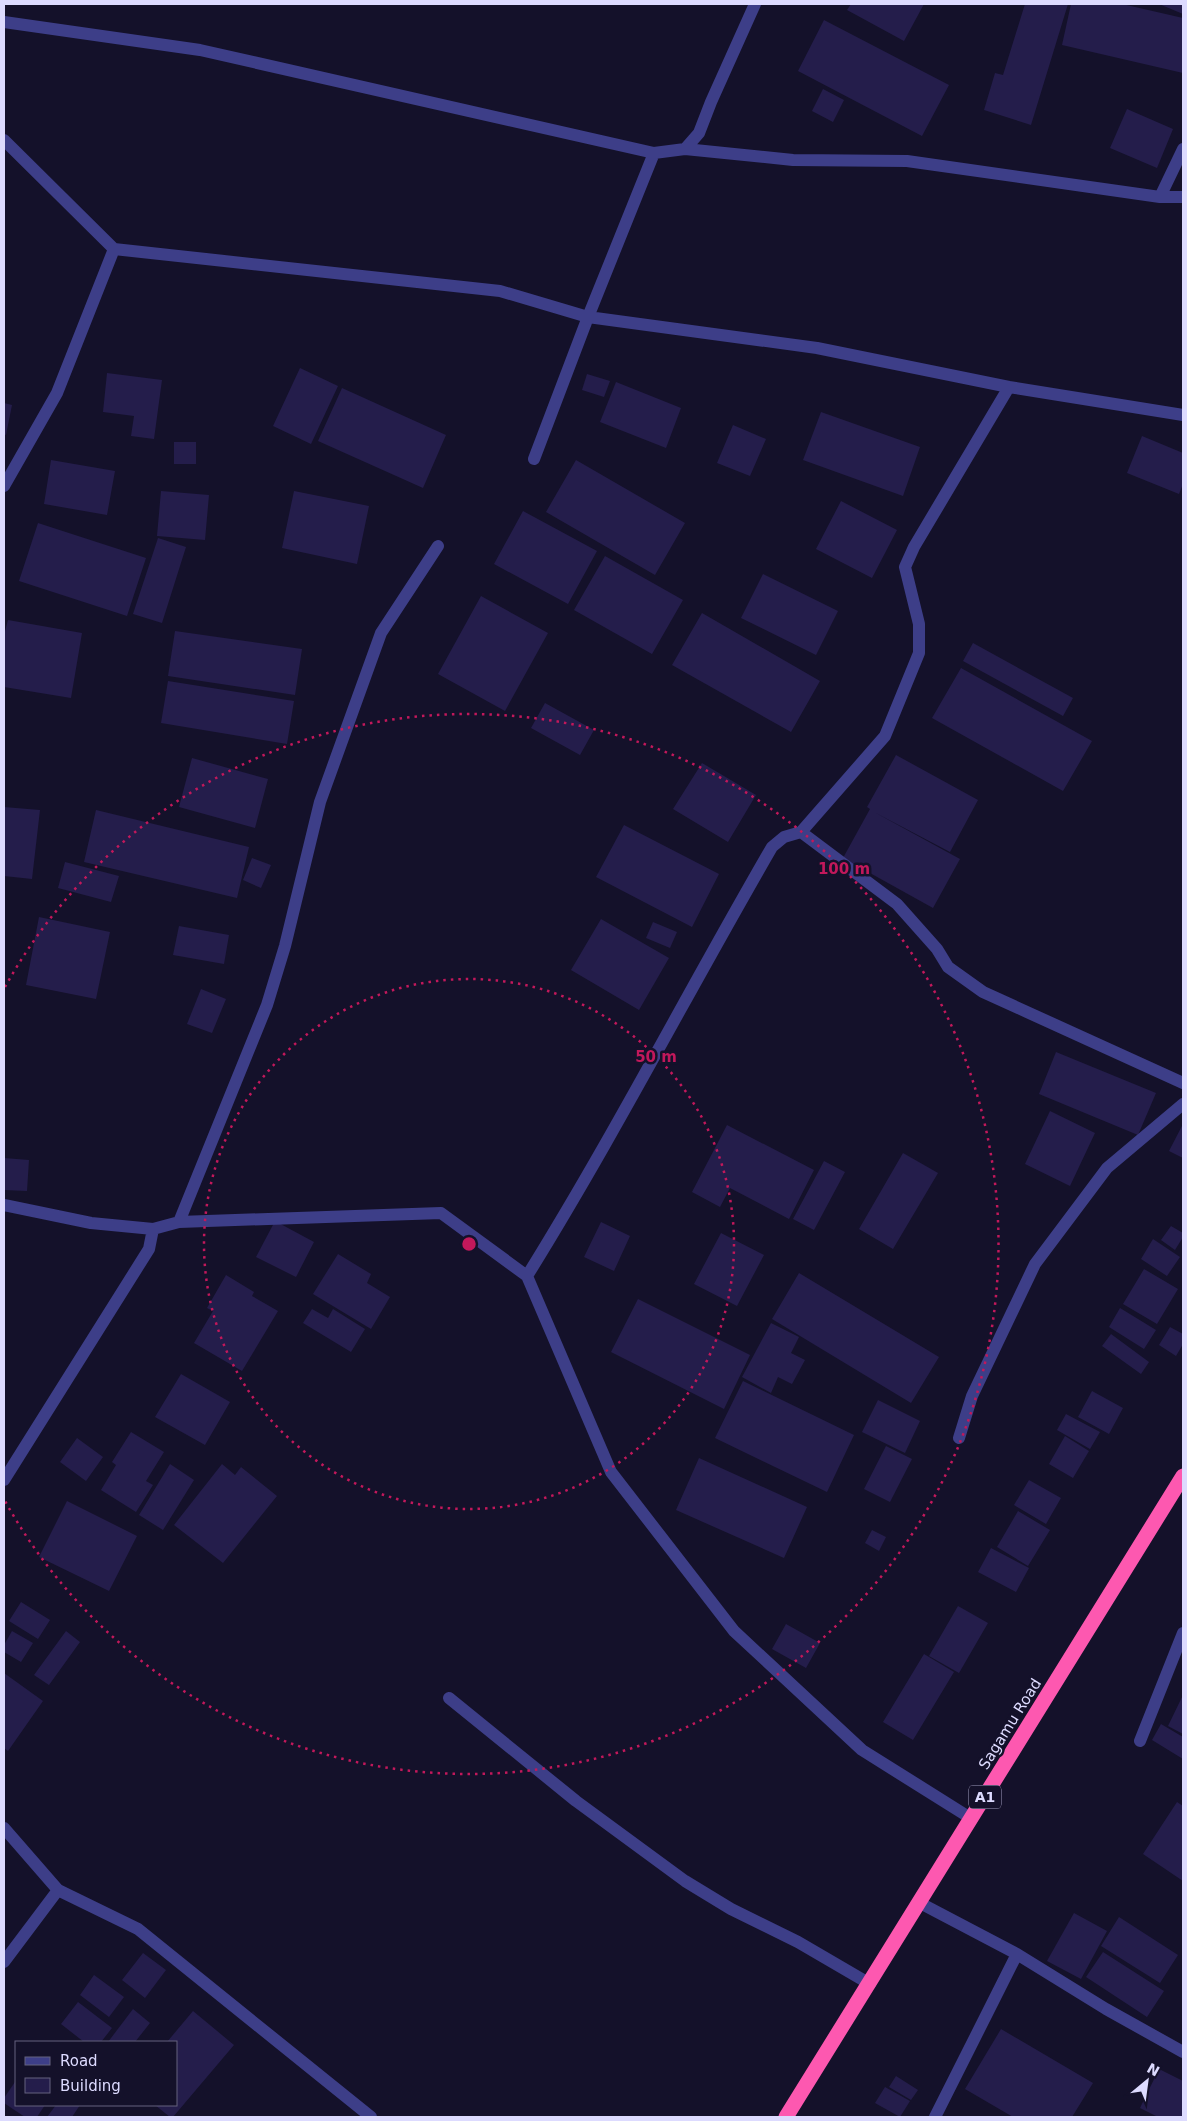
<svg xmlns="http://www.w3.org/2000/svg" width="1187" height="2121" font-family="'DejaVu Sans',sans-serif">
  <rect width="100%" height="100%" fill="#14112a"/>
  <path fill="#241d4b" d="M851,4h73l-20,37 -57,-31z
    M1025,4h43l-37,121 -47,-15 11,-37 8,2z
    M1071,4h51l61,14v55l-121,-28z
    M1159,4h24v10z
    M824,20l125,65 -27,51 -124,-65z
    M823,89l21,11 -11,22 -21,-11z
    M1127,109l46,20 -16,39 -47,-20z
    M300,368l38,18 -27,58 -38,-18z
    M107,373l55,7 -8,59 -23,-3 3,-20 -31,-4z
    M587,374l23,7 -6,16 -22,-7z
    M616,382l65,26 -15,40 -66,-26z
    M342,388l104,47 -23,53 -105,-47z
    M4,403l8,2 -6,30 -2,-1z
    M821,412l99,35 -17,49 -100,-36z
    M733,425l33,14 -16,37 -33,-13z
    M1142,436l41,17v31l-4,10 -52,-21z
    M174,442h22v22h-22z
    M51,460l64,11 -8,44 -63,-11z
    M576,460l109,63 -30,52 -109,-63z
    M161,491l48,4 -4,45 -48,-4z
    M294,491l75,15 -12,58 -75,-16z
    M841,501l56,29 -25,48 -56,-29z
    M523,511l74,40 -29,53 -74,-40z
    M38,523l108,35 -19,58 -108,-35z
    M158,538l28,9 -24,76 -29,-9z
    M605,556l78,44 -31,54 -78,-44z
    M763,574l75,37 -22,44 -75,-37z
    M481,596l67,37 -43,78 -67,-37z
    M702,613l118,68 -29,51 -119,-67z
    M8,620l74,13 -11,65 -67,-11v-52z
    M175,631l127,18 -7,46 -127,-19z
    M973,643l100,55 -10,18 -100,-55z
    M961,668l131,73 -29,50 -131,-73z
    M168,681l126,20 -7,43 -126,-21z
    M545,703l49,27 -14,25 -49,-27z
    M896,755l82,45 -28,52 -76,-40 86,47 -27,49 -90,-50 27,-49 -3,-2z
    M192,758l76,21 -13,49 -76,-21z
    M702,763l54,32 -28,47 -55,-33z
    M4,807l36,3 -8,69 -28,-3z
    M96,810l153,37 -12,51 -153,-36z
    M624,825l95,49 -27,53 -96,-50z
    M252,858l19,7 -10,23 -18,-8z
    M65,862l54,14 -8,26 -53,-14z
    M39,917l71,15 -14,67 -70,-14z
    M601,919l68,39 -30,52 -68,-40z
    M653,922l24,10 -7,16 -24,-10z
    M179,926l50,9 -5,29 -51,-9z
    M201,989l25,10 -14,34 -25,-9z
    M1056,1052l100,41 -18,42 -99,-41z
    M1050,1111l45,22 -25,53 -45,-22z
    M1183,1124v34l-14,-7z
    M727,1125l87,45 -25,49 -59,-31 -10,19 -28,-15z
    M903,1153l35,20 -45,76 -34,-20z
    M4,1158l25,2 -2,31 -23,-1z
    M824,1161l21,11 -31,58 -21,-11z
    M275,1221l39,21 -18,35 -40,-20z
    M601,1222l29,14 -16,35 -30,-14z
    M1171,1226l12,7v4l-8,13 -14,-10z
    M721,1233l43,22 -27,51 -43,-22z
    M1153,1239l27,18 -13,19 -26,-17z
    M338,1254l33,20 -4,9 23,14 -19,32 -58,-35z
    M1144,1269l34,20 -21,35 -34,-20z
    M799,1273l140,84 -28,46 -139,-84z
    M226,1275l28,17 -2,4 26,15 -36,60 -48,-28 19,-32 -6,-3z
    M638,1299l112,56 -26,54 -113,-57z
    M1120,1308l36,22 -12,19 -35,-22z
    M312,1309l16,9 5,-9 32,20 -14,23 -48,-29z
    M771,1323l28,14 -8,16 14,7 -13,24 -14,-7 -7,16 -29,-16z
    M1170,1327l13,7v10l-7,12 -17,-11z
    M1111,1334l38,28 -8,12 -39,-28z
    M181,1374l49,28 -25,43 -50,-28z
    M743,1381l111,54 -27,57 -112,-54z
    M1092,1391l31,17 -14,26 -31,-17z
    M878,1400l42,21 -15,32 -43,-21z
    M1066,1414l34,18 -10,17 -33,-19z
    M131,1432l33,20 -18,29 7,4 -17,27 -35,-22 15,-25 -4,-3z
    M1065,1436l24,15 -16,27 -24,-14z
    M77,1438l26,19 -17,24 -26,-19z
    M886,1446l26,13 -22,43 -26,-13z
    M699,1458l108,49 -23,51 -108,-48z
    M170,1464l24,16 -31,50 -24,-15z
    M222,1464l13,11 6,-8 36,29 -54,67 -49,-38z
    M1029,1480l32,18 -15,26 -32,-19z
    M67,1501l70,35 -28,55 -70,-34z
    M1018,1511l32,19 -22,36 -31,-19z
    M872,1530l14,7 -7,14 -14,-8z
    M991,1548l38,20 -13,24 -38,-20z
    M21,1602l29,18 -12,19 -29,-18z
    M958,1606l30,17 -29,50 -30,-17z
    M786,1624l34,19 -14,25 -34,-19z
    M12,1631l21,12 -12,19 -17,-10v-7z
    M66,1631l14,11 -31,43 -15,-10z
    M924,1654l30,18 -41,68 -30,-18z
    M4,1673l39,28 -35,50 -4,-3z
    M1183,1695v39l-15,-8z
    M1161,1724l22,13v22l-31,-19z
    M1177,1802l6,4v75l-40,-27z
    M1074,1913l33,18 -26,48 -34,-18z
    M1119,1917l59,38 -18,28 -59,-37z
    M1103,1952l61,39 -17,26 -61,-40z
    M143,1953l23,17 -21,28 -23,-18z
    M94,1975l30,22 -15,20 -29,-22z
    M78,2002l34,26 -11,14h-17l-23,-18z
    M133,2009l17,14 -15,19h-27z
    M193,2011l41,34 -61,72h-3l-15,-12h21v-63h-9z
    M1001,2029l92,54 -21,34h-59l-48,-28z
    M1159,2069l24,12v36h-25l-18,-9z
    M896,2076l22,14 -7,10 -22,-13z
    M15,2082l1,1v22h29l-8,12h-12l-21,-14v-5z
    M885,2087l25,14 -10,16 -25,-14z
    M56,2105h24l-8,12h-25z"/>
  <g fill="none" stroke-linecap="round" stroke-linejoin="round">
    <path stroke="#3d3e88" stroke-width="12" d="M4,22l196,28 454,103 31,-4 108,11 114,1 253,36h23
      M4,140l110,109 -57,144 -53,93
      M685,149l14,-16 12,-31 44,-98
      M1160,197l23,-48
      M114,249l386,42 88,26 229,31 192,39
      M534,459l54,-142 66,-164
      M801,832l96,72 40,45 11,18 35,25 200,91
      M4,1205l87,18 62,6 26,-7 262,-9 86,63
      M179,1222l88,-217 18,-59 35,-144 61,-169 57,-87
      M959,1438l13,-42 63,-132 72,-96 76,-64
      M4,1480l145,-231 4,-20
      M449,1698l127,103 109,80 46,28 67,33 72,42
      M1140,1741l43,-108
      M972,1819l-110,-69 -128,-119 -123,-159 -84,-196c87,-140 162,-286 245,-429l12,-10 17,-5 84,-96 34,-83v-29l-14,-57 9,-20 95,-160 174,28
      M4,1828l54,62 80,39 233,188
      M920,1903l97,51 89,55 77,43
      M4,1962l54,-72
      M935,2117l82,-163"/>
    <path stroke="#fd58b0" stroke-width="15" d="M786,2117l397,-641"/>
  </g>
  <g fill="none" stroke="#c2185b" stroke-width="2.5" stroke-dasharray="2.5 5">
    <circle cx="469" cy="1244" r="265"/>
    <path d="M5 987A530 530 0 1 1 5 1501"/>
  </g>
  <g text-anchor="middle" stroke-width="5" stroke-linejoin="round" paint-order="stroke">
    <rect fill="#14112a" stroke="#a19ebf" stroke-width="1" x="969" y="1785.5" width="32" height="23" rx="4"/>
    <g font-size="14" font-weight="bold" fill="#dddbff">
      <text x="985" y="1802">A1</text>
    </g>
    <g font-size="15" fill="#dddbff" stroke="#14112a">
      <text transform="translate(1010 1724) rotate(-58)" y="5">Sagamu Road</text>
    </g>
  </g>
  <circle cx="469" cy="1244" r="8" fill="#c2185b" stroke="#14112a" stroke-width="2.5"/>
  <g font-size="15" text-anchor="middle" font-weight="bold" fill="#c2185b" stroke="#14112a" stroke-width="5" stroke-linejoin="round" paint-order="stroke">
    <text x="844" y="874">100 m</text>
    <text x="656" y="1062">50 m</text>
  </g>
  <rect width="1187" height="2121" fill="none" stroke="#dddbff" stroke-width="10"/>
  <rect x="15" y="2041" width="162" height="65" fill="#14112a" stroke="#64627f"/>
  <rect x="25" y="2057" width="25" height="8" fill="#3d3e88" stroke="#64627f"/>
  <text x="60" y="2066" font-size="15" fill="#dddbff">Road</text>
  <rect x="25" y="2078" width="25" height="15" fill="#241d4b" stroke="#64627f"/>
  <text x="60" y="2091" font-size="15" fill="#dddbff">Building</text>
  <g transform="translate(1147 2081) rotate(29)" stroke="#14112a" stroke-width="4" paint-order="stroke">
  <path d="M0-4L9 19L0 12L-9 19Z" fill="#dddbff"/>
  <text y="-8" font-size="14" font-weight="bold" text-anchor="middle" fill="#dddbff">N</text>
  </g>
</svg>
